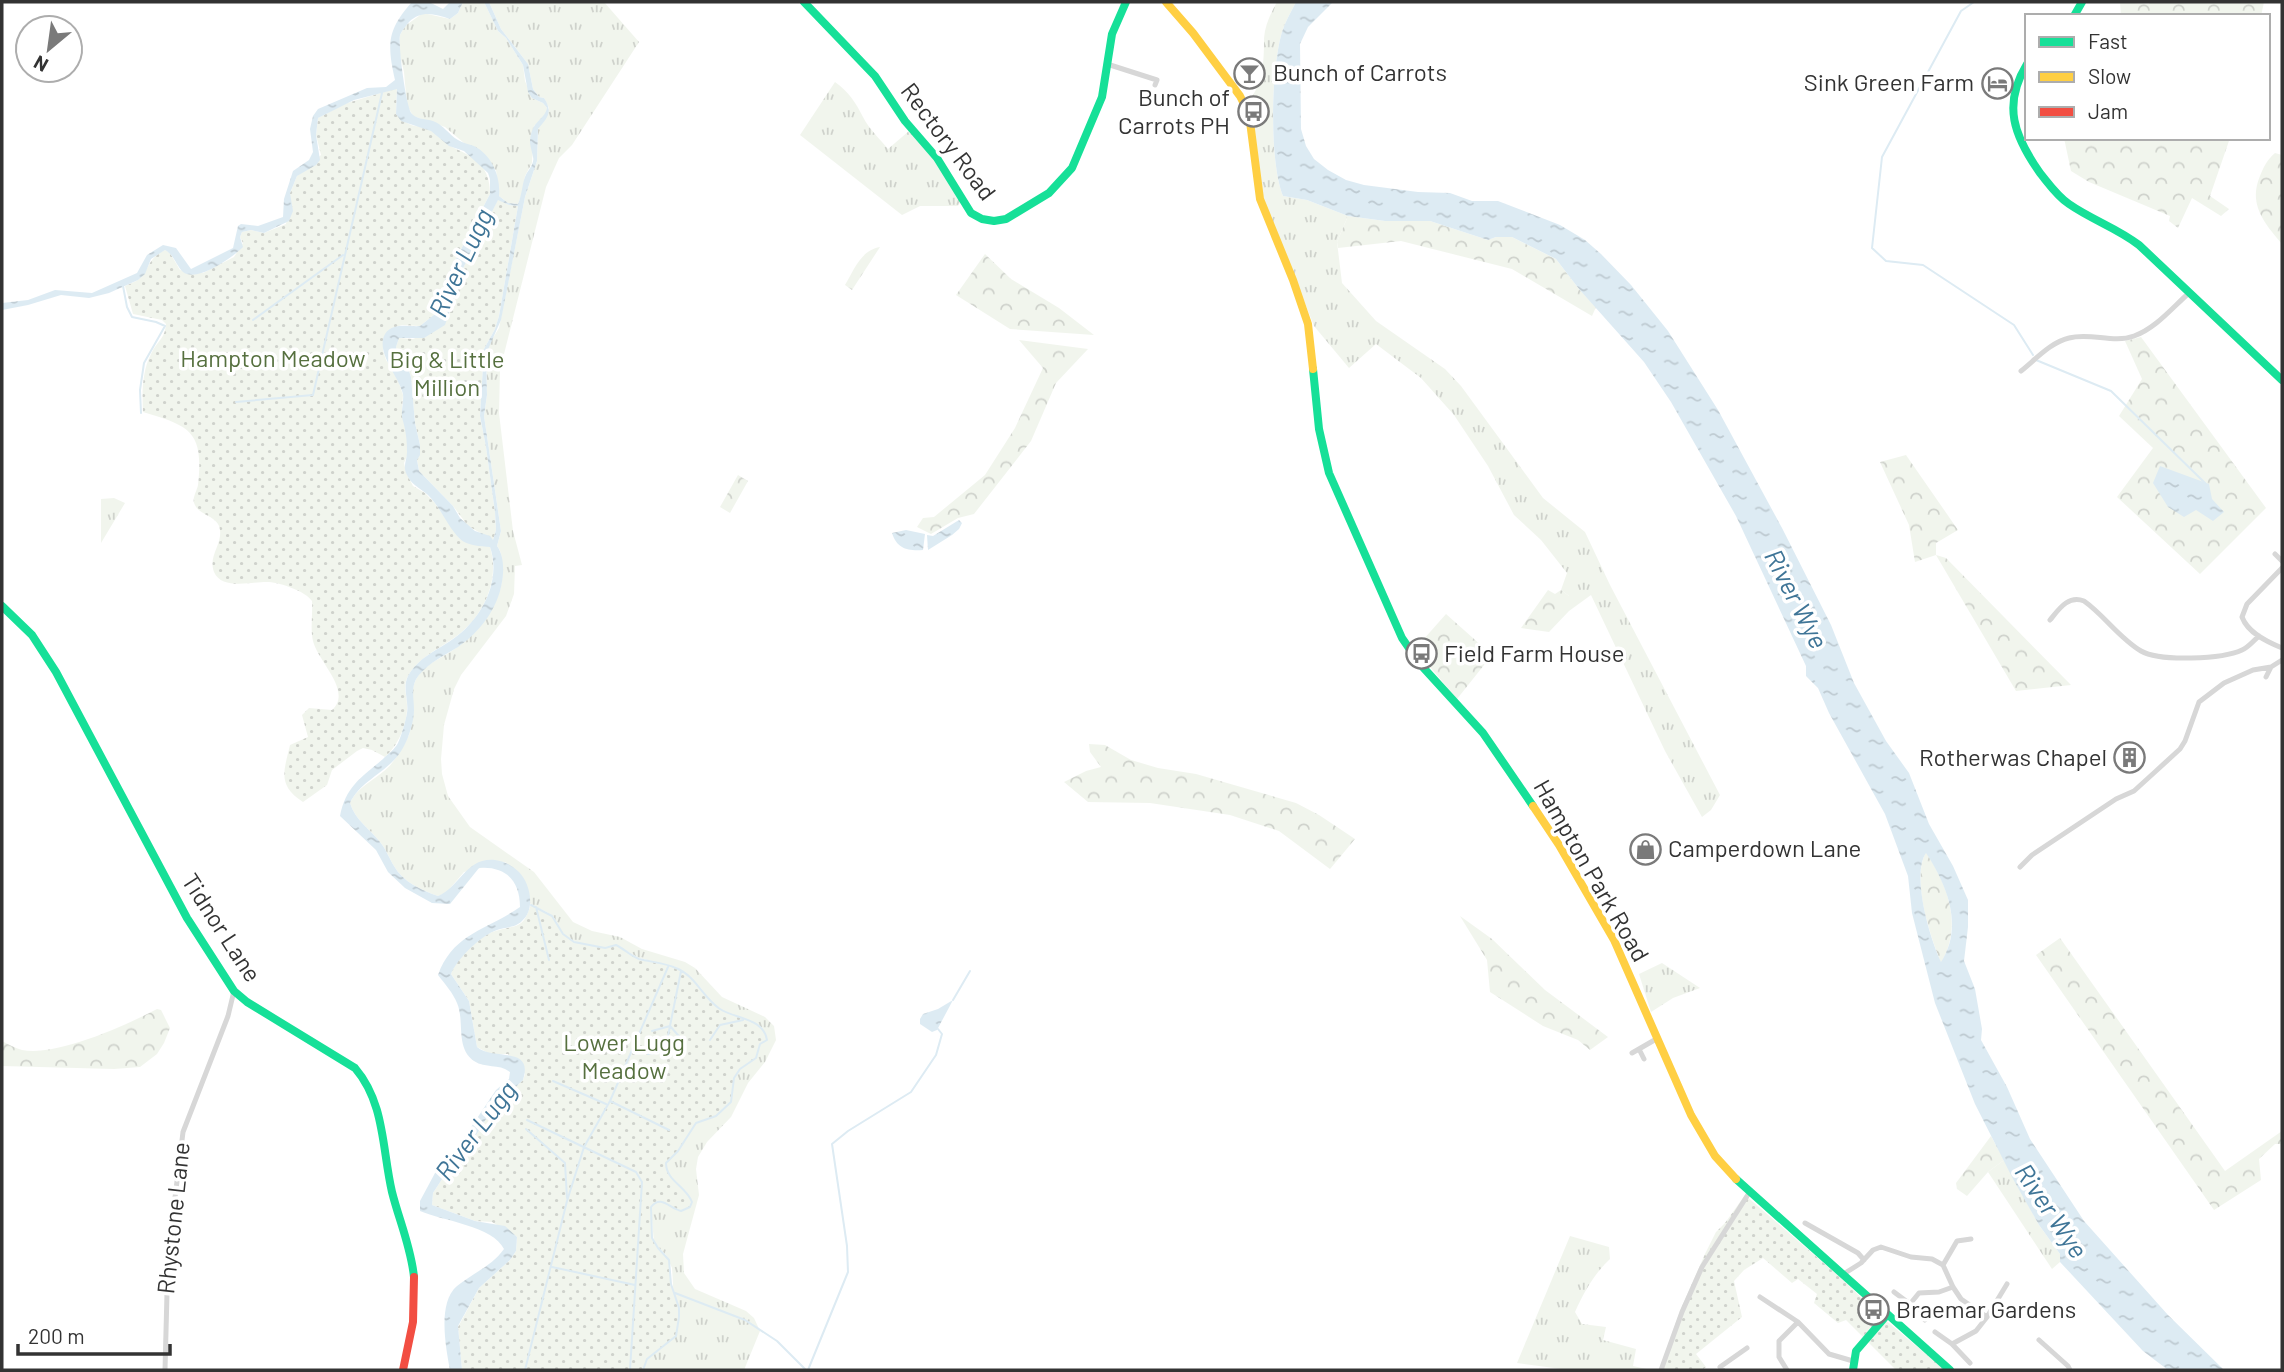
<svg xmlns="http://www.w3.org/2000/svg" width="2284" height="1372" font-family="Barlow,sans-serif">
  <defs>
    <pattern id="grass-tufts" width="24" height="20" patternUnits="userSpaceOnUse" patternTransform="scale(1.75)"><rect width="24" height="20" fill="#f1f5ed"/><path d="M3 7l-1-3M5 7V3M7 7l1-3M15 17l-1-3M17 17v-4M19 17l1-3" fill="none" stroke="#cfd2cc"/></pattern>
    <pattern id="forest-crowns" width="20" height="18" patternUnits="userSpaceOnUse" patternTransform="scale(1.75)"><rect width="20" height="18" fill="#f1f5ed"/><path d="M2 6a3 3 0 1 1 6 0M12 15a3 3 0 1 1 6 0" fill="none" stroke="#cfd2cc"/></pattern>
    <pattern id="park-dots" width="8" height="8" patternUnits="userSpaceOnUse" patternTransform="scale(1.75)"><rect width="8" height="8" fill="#f1f5ed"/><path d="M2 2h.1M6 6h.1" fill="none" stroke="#cfd2cc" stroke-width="1.8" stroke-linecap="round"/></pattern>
    <pattern id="water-ripples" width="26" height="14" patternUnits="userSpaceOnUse" patternTransform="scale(1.75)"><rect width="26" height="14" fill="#ddebf3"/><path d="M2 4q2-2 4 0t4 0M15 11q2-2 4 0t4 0" fill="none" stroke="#becad1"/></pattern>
  </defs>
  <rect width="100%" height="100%" fill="#fff"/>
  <path fill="url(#grass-tufts)" d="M463,2h21l14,29 8,7 17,27 2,16 7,17 11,5 4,5 -1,7 -12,11 -2,37 -7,13 -2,15 -5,13 -10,-1 -9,-7 -3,-26 -51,-43 -32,-11 -6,-11 -3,-33 -5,-21 1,-16 5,-9 18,-13 27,6 8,-6z
    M489,2h115l35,40 -67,103 -13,13 -13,29 -46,183 -1,43 14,118 9,34 -7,1 -1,28 -8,22 -45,59 -7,14 -10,36 -3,34 1,15 6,22 22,31 64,45 39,50 19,9 28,6 22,12 43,13 10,6 27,29 43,20 9,9 2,14 -11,22 -17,21 -17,34 -24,25 -9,15 -2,12 3,26 -16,59 1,19 11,16 51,22 8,7 6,13 -16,39h-101l4,-11 29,-23 -4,-68 -6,-13 -12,-12 -3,-36c9,-12 18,-1 27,4l14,-9c-6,-16 -26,-21 -26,-39l12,-12 18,-28 20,-7 15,-14 3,-24 6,-9 16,-11 4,-14 7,-4 -5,-12 -39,-17 -11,-8 -12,-16 -24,-20 -37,-9 -23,-13c-17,5 -41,1 -53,-12 -4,-4 -5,-9 -8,-14 -5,-7 -17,-11 -24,-14 -4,-21 -8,-31 -26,-43l-41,10 -18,21 -8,3c-17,-6 -35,-14 -44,-30 -5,-8 -8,-17 -14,-24 -10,-13 -25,-22 -30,-39 9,-19 29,-24 42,-40 6,-7 13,-20 17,-28 7,-20 -4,-45 12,-63 11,-12 28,-17 40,-28 21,-20 45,-46 41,-77 0,-8 0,-15 -5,-21l4,-15 -17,-115 3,-21 -1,-46 13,-21 26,-131 12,-36 1,-32 11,-21 -5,-10 -5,-1 -6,-8 -5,-25 -27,-35z
    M1277,2h19c-5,10 -11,20 -14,30 -11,37 -13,129 1,164l24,4 41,16 -11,26 5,41 34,38 69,48 16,17 82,112 42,34 25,53 110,210 -9,15 -9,7 -37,-66 -74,-156 -22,16v-15l-8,-6 6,-17 -26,-33 -27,-25 -26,-49 -34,-51 -33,-37 -45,-34 -27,24 -35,-42 -50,-126 -6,-24 -9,-76c15,-16 15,-43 15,-62 1,-13 7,-25 13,-36z
    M835,82c14,10 21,21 28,35 6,12 17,22 25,32l21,-18 24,26 28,44 -3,5h-38l-18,9 -102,-80z
    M114,498l11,5 -24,40v-44z
    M1662,963l38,25 -27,10 -22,14 -12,-38z
    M2004,1160l35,65 21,29v8l-8,7 -64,-97z
    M1570,1236l39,11 1,12c-16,15 -26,33 -35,53l7,12 24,3 -3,13 33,9 -3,17 18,4h-82l-52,-7z"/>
  <path fill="url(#forest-crowns)" d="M2120,2l29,2 1,-2h114l-3,14h-140z
    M2064,138h166l-20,58 19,13 -8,7 -29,-18 -14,30 -9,-7 1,-5 -81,-34 -18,-11z
    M2275,153l7,2v89c-18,-21 -34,-40 -22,-68 4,-10 7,-16 15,-23z
    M1348,216l37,5h45l58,19 8,-3h16l44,22 23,30 17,18 -4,9 -80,-47 -111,-28 -63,7 -1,-6z
    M880,247l-28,43 -7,-5c9,-15 16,-35 35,-38z
    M985,254l26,25 48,29 35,27 -84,-6 -54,-34z
    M2141,337l125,171 -66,66 -83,-77 36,-49 -34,-32 23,-37 -17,-38z
    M1019,340l69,9 -32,34 -25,58 -57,73 -16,4 -27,16 -14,-7 6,-9 11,-1 51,-42 30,-47 28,-60z
    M1906,455l52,75 -22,13v12l10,3 125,127 -55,6 -80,-136 -21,7 -6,-37 -29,-63z
    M738,475l10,6 -18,32 -10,-6z
    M1548,590l7,4 6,-4 8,6v15l-20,21 -28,-4z
    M1446,614l46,41 -35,44 -42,-50z
    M1089,744l16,1 26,15 27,8 38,6 100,29 23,12 36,24 -25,30 -51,-38 -49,-16 -80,-12 -62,-1 -24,-20 22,-11 15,-4 -11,-15z
    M1926,852c22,34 37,73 15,111 -11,-28 -30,-83 -15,-111z
    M1460,916l32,23 53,51 63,47 -18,13 -12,-10 -35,-14 -53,-34 -3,-32z
    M2060,938l165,233 57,-40v13h-7l-16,15 2,21 -47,30 -178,-255z
    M157,1009l4,1 9,18 -6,15 -7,11 -17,13 -26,2 -112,-3v-25c6,3 13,7 20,9 34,7 105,-25 135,-41z
    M1991,1136l13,24 -16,12 -21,24 -10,-7 -1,-6z"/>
  <path fill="url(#park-dots)" d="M397,88l-1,26c4,3 8,8 13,10 6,3 14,2 21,6 8,4 14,13 22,17 24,11 38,19 38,47l-45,86 -5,22 -5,12 -15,12 -18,-1 -9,3 -10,22 3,10 10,14 7,21 -1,15 5,23v23l-3,7 2,9 7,14 12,7 9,9 26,37 30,8c11,35 -9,74 -39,93 -16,11 -34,19 -44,38 -4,9 0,18 0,27 1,18 -9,41 -22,52l-13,-7 -9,-2 -6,3 -25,19 -5,15 -24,17c-26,-17 -19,-31 -13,-57l18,-8 -6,-22 7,-7 23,2c21,-19 -14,-48 -19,-69 -3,-13 0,-27 -1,-40 -7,-10 -31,-18 -43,-19 -15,-1 -47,9 -55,-10 -6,-16 8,-27 6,-42 -1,-14 -20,-14 -25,-25 -4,-6 2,-14 3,-20 6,-54 -8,-59 -55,-73 -1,-20 -1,-40 8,-58 6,-13 14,-15 15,-30l-4,-4 -29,-6 -8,-28c7,-3 16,-6 20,-14 6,-11 8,-16 20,-22l5,3 10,17 23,3 31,-16 9,-14 -3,-6 2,-5 9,-2 13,3 22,-9 4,-31 7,-17 24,-21 -5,-20 2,-17 26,-14z
    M498,199l11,6 9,1 -19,110 -4,13 -11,20 -4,67 6,31 9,65 1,18 -3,10 -25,-14 -15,-20 -34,-35 -2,-11 3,-15 -5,-22 -4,-46 -3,-9 -9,-9 -3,-12 3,-9 14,1 22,-9 14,-14 9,-38z
    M531,905l21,11 11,18 11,8 31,6 11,-3c8,4 14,11 23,14 12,3 26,4 37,9 20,8 27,30 44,41 15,10 44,9 47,31l-7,4 -4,14 -16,11 -6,9 -3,24 -15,14 -20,7 -18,28 -12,12c0,18 20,23 26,39l-2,5 -9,4c-11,-2 -20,-17 -30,-4l1,31 6,10 11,12 2,24 8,24v9l-3,19 -29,23 -4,11h-181l-4,-43 21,-39 31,-28 6,-9 1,-14 -25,-15 -17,-1 -43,-16 1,-12 15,-23 14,-12 29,-47 32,-31 2,-6 -17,-20h-18l-13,-7 -8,-46 -18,-27c6,-17 29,-40 48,-44 8,-3 19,-2 25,-10 3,-4 5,-11 7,-15z
    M1745,1195l97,84 35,34 68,57h-49l-50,-50 -8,3 -24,-20 3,-9 -19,-15 -6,4 -29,-25 -19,12 -10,11 8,36 -46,37 10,13 -4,3h-43l21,-59 25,-57 11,-22 9,-9z"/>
  <path fill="url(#water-ripples)" fill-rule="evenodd" d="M412,2h17l14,7 7,-7h13l-5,11 -8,6c-16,-5 -28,-9 -41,3 -3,4 -7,8 -9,13 -2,10 6,73 12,79 5,5 14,5 21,7 11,4 16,14 25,19 5,3 11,4 16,6 18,9 27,31 25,50l9,7 10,1c4,-9 4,-19 7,-27 2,-6 10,-13 8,-20 -2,-11 -5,-14 -1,-26 3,-10 13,-13 15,-23l-4,-5 -11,-5 -4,-6 -5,-27 -17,-27 -8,-7 -14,-29h5l12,27 27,35 5,25 6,8 5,1c9,14 4,19 -6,31l-1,32 -12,36 -24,123 -15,34 1,41 -3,21 17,115 -4,15c7,9 7,25 5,36 -4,26 -22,50 -44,65 -13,8 -28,15 -39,28 -9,11 -5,22 -5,35 0,11 -5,27 -10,36 -12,25 -43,33 -54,57 5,17 20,26 30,39 6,7 9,16 14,24 9,16 27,24 44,30 22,-9 28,-39 57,-36 9,1 17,5 24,12 11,11 17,37 3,49 -7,7 -16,6 -25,9 -16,5 -40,29 -46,44l18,27 8,46c16,14 57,-2 46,33l-32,31 -29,47 -14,12 -15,23 -1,12 43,16 30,5 12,11 -1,14 -6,9 -31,28 -21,38 4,44h-12c-4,-22 -13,-67 7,-84 16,-13 35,-20 47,-37 -11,-23 -61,-28 -84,-38v-10l15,-28 20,-22 41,-61 13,-11 1,-7c-12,-9 -24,-3 -36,-11 -19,-13 -9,-40 -17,-58 -4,-10 -12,-19 -19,-28 15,-42 49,-45 82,-68 0,-26 -14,-41 -41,-39l-29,36 -18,-1 -27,-15 -17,-16 -12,-22 -36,-34c6,-30 21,-38 43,-57 5,-5 12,-10 15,-16 3,-6 8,-23 9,-30 2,-13 -5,-25 1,-37 11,-19 28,-25 45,-37 28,-19 49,-58 37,-92 -9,-1 -23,-1 -30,-8 -13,-13 -19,-31 -32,-44 -9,-8 -17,-10 -22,-22 -3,-8 1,-13 1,-21 0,-12 -1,-20 -4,-31 -3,-8 1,-18 0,-27 -4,-18 -28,-42 -18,-60 8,-12 24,-7 35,-8l15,-12 5,-12 5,-22 45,-86v-15l-2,-6 -24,-22 -15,-5 -18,-15 -30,-10 -5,-7 1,-25 -43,11 -36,18 -2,17 4,25 -4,5 -19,11 -7,17 3,18 -4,10 -25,12 -13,-3 -9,2 -2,5 3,10c-10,10 -46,36 -60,25 -7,-7 -9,-17 -18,-22l-14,9 -6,15 -7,6 -29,13 -20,5 -28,-3 -33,10 -26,5v-7l26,-3 27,-10 37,3 45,-20 10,-18 16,-10 13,3 15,21 42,-21 5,-22 3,-2 17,2 25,-9 1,-18 9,-28 16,-11 4,-8 -3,-23 3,-13 5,-7 49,-21 19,-1 9,-7c-8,-36 -8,-50 17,-78zM498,200l11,5 9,1 -19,110 -4,13 -11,20 -4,67 6,31 9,65 1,18 -3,10 -3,-4 -15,-5 -15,-13 -7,-12 -34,-35 -2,-11 3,-5v-10l-5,-22 -4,-46 -3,-9 -9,-9 -3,-12 3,-9h25l21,-13 11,-32 2,-15z
    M1296,2h37l-25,25 -8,17 1,85 5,17 8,13 14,11 18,10 18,5 54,7 32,1 22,8h26l62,24 25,15 16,14 30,31 37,46 50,79 64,118 49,97 23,58 32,58 23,32 20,51 24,42 15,34v27l-4,34 11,28 7,40 -1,11 26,47 23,52 54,82 84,94 56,55h-56l-25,-19 -83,-89v-8l-21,-29 -26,-46 -38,-75 -40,-101 -23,-90 -4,-37 -23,-62 -56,-101 -11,-25 -12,-12v-10l-70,-150 -65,-114 -27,-40 -65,-73 -23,-30 -44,-22h-16l-8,3 -58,-19h-45l-37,-5 -41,-16 -24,-4c-14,-35 -12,-127 -1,-164 3,-10 9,-20 14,-30zM1926,853c21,32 38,73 15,109 -11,-23 -30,-87 -15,-109z
    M2160,466l49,18 3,15 12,13 -11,9 -17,-11 -12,7 -16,-10 -15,-24z
    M959,520l3,3 -3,6 -7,6 -24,15 -1,-15 6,1z
    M906,530l19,4 -2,16c-15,1 -26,-1 -31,-17z
    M953,1000l-16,30 -5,2 -12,-8v-5l3,-5 15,-5z"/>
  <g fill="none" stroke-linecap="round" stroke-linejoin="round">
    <path stroke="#ddebf3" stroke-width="2" d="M1974,2l-13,9 -79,146 -10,91 14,13 37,4 91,60 19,30
      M123,286l4,21 5,10 24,5 9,4 -21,37 -4,27 1,23
      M253,320l90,-65
      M2036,360l75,31 94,92
      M236,402l77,-7 69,-302
      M531,905l21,11 11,18 11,8 31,6 11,-3c8,4 15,11 23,14 12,3 26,4 37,9 20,8 27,30 44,41 15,10 44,9 47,31l-7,4 -4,14 -16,11 -6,9 -3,24 -15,14 -20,7 -18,28 -12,12c0,18 20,23 26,39l-2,5 -9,4c-11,-2 -20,-17 -30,-4l1,31 6,10 11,12 2,24 8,24v9l-3,19 -29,23 -4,11
      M536,907l13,53
      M953,1000l17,-29
      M652,1031l18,-5 14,16
      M710,1040l10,-15 23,-5
      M648,1054l17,-3 16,-80
      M553,1081l53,23
      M610,1101l59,29
      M527,1120l109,52 6,10 -12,188
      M526,1129l39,34 2,35
      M552,1267l83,18
      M675,1293l70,27 32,21 29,29
      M525,1370l42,-169 17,-54 26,-46 58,-134
      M808,1370l40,-98 -1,-26 -15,-102 16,-13 63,-39 25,-37 6,-21 -4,-5"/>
    <path stroke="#d7d7d7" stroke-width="5" d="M1107,64l50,16 -2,5
      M2021,371c14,-11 30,-29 48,-33 22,-6 44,6 65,-2 21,-7 39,-29 55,-43
      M2275,554l7,7
      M2282,568l-35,36 -5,13c6,16 25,25 40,31
      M2050,620c9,-11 18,-25 34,-19 20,14 35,37 57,50 19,11 82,8 101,-1 7,-3 12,-10 17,-14
      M2266,677l5,-10 11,-7
      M2020,867l12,-12 84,-56 18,-8 22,-20 24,-22 5,-8 14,-39 25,-19 29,-13 18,-3
      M1639,1049l5,10
      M1632,1053l26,-15
      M1805,1223l53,30 6,7
      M1943,1265l14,-24 14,-2
      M1842,1275l19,-12 12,-13 8,-3 30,10 21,2 11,6 10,22 8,12 26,18 20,-33
      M1894,1292l16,12 15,16
      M1760,1297l38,25 31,32 24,7
      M1910,1304l9,-11 20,-1 14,-5
      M1935,1332l17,12 18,19
      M2039,1340l29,26 2,4
      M1952,1344l24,-13 11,-14
      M165,1370l3,-115 15,-123 45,-116 6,-25
      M1661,1370l21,-58 20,-45 47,-74
      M1723,1370l-3,-3 27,-19
      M1787,1370l-8,-13v-16l19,-19"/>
    <path stroke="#16e098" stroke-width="8" d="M804,2l71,74 30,45 32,37 34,55 11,6 12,2 12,-2 43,-26 23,-25 30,-71 10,-63 14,-32
      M2074,16l8,-14
      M2027,64c-25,41 -13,72 13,109 9,11 17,23 29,31 23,16 48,24 70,41l143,135
      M1313,369l6,60 10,44 73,165 18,26 63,69 50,73
      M2,606l30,29 24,37 131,246 47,73 13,11 108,66c30,35 27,81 37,124 7,28 19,55 22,85
      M1736,1179l214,191
      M1853,1370l3,-19 31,-36"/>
    <path stroke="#ffcf43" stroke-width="8" d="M1166,2l27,31 47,63 9,18 11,85 33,81 15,44 5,45
      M1533,806l26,39 55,95 77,175 24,41 21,23"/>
    <path stroke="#f24e42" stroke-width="8" d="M403,1370l10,-48 1,-45"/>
  </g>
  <defs>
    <symbol id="bar-ring" viewBox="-11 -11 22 22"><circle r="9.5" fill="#fff" stroke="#7a7a7a" stroke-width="1.5"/><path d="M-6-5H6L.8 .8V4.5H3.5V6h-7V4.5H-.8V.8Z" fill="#7a7a7a"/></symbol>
    <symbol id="hotel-ring" viewBox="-11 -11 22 22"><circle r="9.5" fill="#fff" stroke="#7a7a7a" stroke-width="1.5"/><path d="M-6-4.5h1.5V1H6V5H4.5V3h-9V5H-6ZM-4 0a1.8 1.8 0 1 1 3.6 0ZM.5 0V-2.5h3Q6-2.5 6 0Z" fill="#7a7a7a"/></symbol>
    <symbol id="bus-ring" viewBox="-11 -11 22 22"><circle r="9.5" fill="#fff" stroke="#7a7a7a" stroke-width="1.5"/><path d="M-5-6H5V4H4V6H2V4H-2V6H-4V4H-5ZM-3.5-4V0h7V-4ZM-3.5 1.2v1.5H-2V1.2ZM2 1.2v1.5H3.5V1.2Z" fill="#7a7a7a"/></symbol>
    <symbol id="building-ring" viewBox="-11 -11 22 22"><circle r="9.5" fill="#fff" stroke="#7a7a7a" stroke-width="1.5"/><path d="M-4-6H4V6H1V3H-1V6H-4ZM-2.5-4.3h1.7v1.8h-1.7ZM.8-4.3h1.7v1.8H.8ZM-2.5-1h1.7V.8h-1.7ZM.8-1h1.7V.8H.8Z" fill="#7a7a7a"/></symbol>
    <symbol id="shop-ring" viewBox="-11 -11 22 22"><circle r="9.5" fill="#fff" stroke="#7a7a7a" stroke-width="1.5"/><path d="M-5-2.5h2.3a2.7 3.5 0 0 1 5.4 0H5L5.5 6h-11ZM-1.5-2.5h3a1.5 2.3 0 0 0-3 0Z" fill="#7a7a7a"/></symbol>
  </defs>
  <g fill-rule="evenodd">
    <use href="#bar-ring" x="1232" y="56" width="35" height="35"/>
    <use href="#hotel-ring" x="1980" y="66" width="35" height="35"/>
    <use href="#bus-ring" x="1236" y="94" width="35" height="35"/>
    <use href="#bus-ring" x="1404" y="636" width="35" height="35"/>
    <use href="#building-ring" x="2112" y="740" width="35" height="35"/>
    <use href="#shop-ring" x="1628" y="832" width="35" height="35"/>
    <use href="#bus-ring" x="1856" y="1292" width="35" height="35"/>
  </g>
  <g text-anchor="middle" stroke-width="7" stroke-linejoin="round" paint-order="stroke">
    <g font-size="24" fill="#333" stroke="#fff" text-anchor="start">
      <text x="1273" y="81">Bunch of Carrots</text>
      <text x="1974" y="91" text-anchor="end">Sink Green Farm</text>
      <text x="1230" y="106" text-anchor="end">Bunch of<tspan x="1230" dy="28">Carrots PH</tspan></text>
      <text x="1444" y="662">Field Farm House</text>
      <text x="2107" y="766" text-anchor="end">Rotherwas Chapel</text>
      <text x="1668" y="857">Camperdown Lane</text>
      <text x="1896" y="1318">Braemar Gardens</text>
    </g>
    <g font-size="24" fill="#333" stroke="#fff">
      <text transform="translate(948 142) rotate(53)" y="8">Rectory Road</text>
      <text transform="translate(1591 871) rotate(60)" y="8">Hampton Park Road</text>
      <text transform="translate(221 928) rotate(57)" y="8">Tidnor Lane</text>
      <text transform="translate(174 1218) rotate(-84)" y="8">Rhystone Lane</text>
    </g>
    <g font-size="24" fill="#56703f" stroke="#fff">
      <text x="273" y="367">Hampton Meadow</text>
      <text x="447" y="368">Big &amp; Little<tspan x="447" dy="28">Million</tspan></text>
      <text x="624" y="1051">Lower Lugg<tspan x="624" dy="28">Meadow</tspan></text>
    </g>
    <g font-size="26" font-style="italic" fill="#3f7597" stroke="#fff">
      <text transform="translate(461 263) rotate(-65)" y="9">River Lugg</text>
      <text transform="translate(1796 599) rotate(63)" y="9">River Wye</text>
      <text transform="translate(476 1131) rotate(-53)" y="9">River Lugg</text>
      <text transform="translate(2051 1211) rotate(56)" y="9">River Wye</text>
    </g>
  </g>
  <rect width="2284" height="1372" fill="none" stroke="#333333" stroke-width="7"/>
  <rect x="2025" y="14" width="245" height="126" fill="#ffffff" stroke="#adadad" stroke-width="2"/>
  <rect x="2039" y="37" width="35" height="10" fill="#16e098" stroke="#adadad" stroke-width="2"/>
  <text x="2088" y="49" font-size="21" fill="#333333">Fast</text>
  <rect x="2039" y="72" width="35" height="10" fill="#ffcf43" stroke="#adadad" stroke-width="2"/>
  <text x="2088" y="84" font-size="21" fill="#333333">Slow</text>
  <rect x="2039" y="107" width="35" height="10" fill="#f24e42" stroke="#adadad" stroke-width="2"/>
  <text x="2088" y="119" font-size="21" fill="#333333">Jam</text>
  <g transform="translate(49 49) rotate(209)"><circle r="33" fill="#ffffff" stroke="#adadad" stroke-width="2"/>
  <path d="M0-5L12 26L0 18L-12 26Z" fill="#7a7a7a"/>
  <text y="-10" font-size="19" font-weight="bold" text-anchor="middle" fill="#333333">N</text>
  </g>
  <path d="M18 1344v10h152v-10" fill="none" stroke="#333333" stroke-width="3.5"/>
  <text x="28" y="1344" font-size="21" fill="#333333" stroke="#ffffff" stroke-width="5" paint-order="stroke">200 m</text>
</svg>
